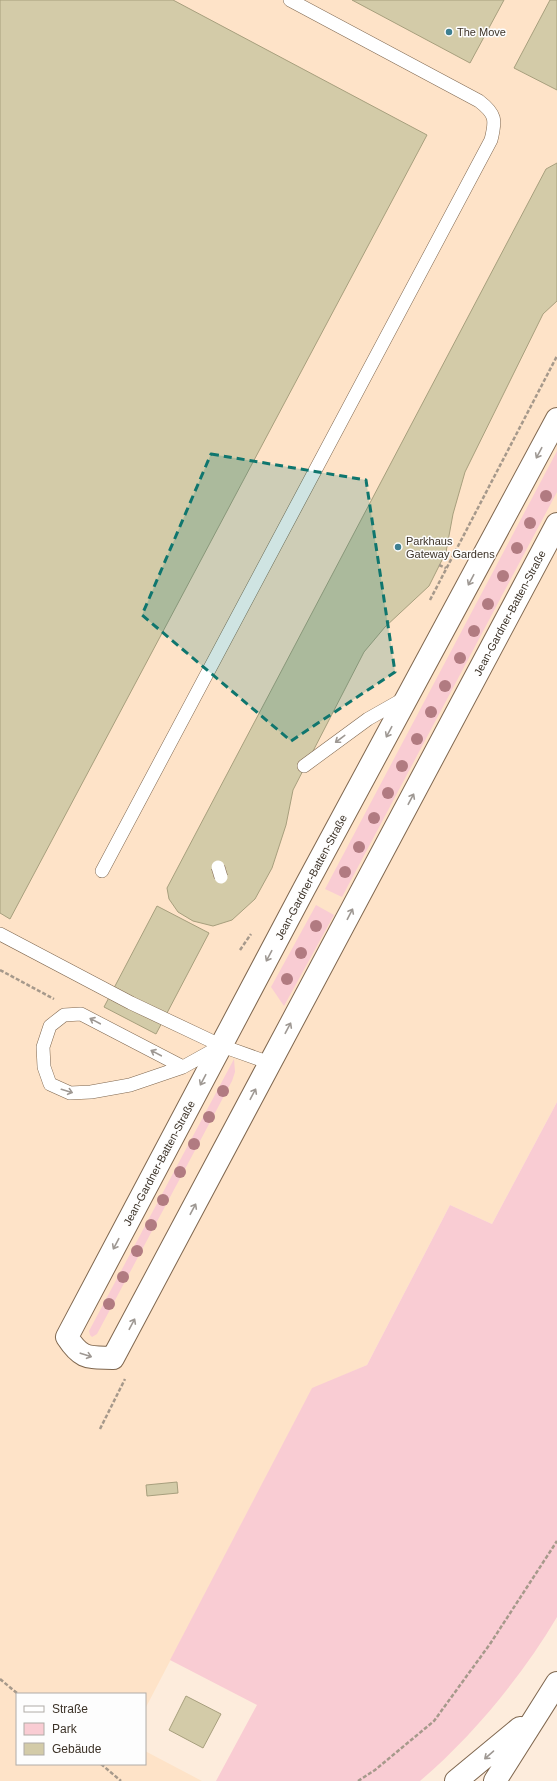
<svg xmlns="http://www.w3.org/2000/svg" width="557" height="1781" font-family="Arial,sans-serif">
  <rect width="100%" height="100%" fill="#fdecdc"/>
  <path fill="#fee3c8" d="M0,0h557v1102l-65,122 -42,-19 -83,160 -55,24 -167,320v-15h-128v70h128v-13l57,30h-202z"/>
  <path fill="#f9ccd3" d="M557,451v41l-215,405 -17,-8z
    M316,905l18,10 -50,91 -13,-19z
    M234,1059l1,13 -3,9 -135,253 -5,3 -2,-2 -1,-4z
    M557,1102v515c-35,59 -85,120 -137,164h-204l41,-76 -87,-45 142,-272 55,-23 83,-160 42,19z"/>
  <path fill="#d3cba8" stroke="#a79f7d" d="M0,0h173l254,135 -417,784 -10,-6z
    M352,0h152l-34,63z
    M550,0h7v90l-43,-22z
    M557,163v138l-14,13 -78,158 -12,42 -7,38 -17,34 -44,41 -21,25 -71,138 -7,35 -14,43 -17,31 -23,21 -19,6 -20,-5 -15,-9 -9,-13 -2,-11 379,-719z
    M157,906l52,27 -53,101 -52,-27z
    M177,1482l1,11 -31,3 -1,-11z
    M186,1696l35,18 -18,34 -34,-18z"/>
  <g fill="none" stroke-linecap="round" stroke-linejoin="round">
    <defs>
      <path id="lane" d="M304,766l64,-47 37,-21
        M102,871l389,-731c5,-20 5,-26 -12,-39l-189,-101
        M0,934l131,69 91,43 48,17
        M183,1067l-102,-53 -17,1 -14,11 -7,21 1,20 6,17 20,9 21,-1 39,-7 53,-18 36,-20"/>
      <g id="street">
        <path id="s1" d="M557,419l-253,470 -237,448c15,23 21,20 46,21l444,-834"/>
      </g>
      <path id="highway" d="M456,1781l64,-53
        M495,1781l62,-98"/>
    </defs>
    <use href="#lane" stroke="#7f674f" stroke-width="14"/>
    <use href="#street" stroke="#7f674f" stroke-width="24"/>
    <use href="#highway" stroke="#7f674f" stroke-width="24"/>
    <path stroke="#a6998b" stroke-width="2.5" stroke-dasharray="4 2" stroke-linecap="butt" d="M439,565l7,3
      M430,600l127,-244
      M240,950l11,-16
      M0,970l54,29
      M100,1429l25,-50
      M0,1679l18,15
      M101,1764l20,17
      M358,1781l17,-11 59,-49 56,-77 67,-103"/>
    <use href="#lane" stroke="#fff" stroke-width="13"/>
    <use href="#street" stroke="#fff" stroke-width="22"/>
    <use href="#highway" stroke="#fff" stroke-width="22"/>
    <defs>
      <path id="lane-bridge" d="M218,867l3,10"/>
    </defs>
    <use href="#lane-bridge" stroke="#7f674f" stroke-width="14" stroke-linecap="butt"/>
    <use href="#lane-bridge" stroke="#fff" stroke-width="13"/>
  </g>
  <g fill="#b17b81">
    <circle cx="546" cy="496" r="6"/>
    <circle cx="530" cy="523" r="6"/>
    <circle cx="517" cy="548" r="6"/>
    <circle cx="503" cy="576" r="6"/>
    <circle cx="488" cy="604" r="6"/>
    <circle cx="474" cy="631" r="6"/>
    <circle cx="460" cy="658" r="6"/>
    <circle cx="445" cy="686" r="6"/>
    <circle cx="431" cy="712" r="6"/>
    <circle cx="417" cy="739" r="6"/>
    <circle cx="402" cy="766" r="6"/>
    <circle cx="388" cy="793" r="6"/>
    <circle cx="374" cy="818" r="6"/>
    <circle cx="359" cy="847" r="6"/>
    <circle cx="345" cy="872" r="6"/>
    <circle cx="316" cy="926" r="6"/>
    <circle cx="301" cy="953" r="6"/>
    <circle cx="287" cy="979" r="6"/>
    <circle cx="223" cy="1091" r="6"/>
    <circle cx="209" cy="1117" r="6"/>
    <circle cx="194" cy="1144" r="6"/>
    <circle cx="180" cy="1172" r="6"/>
    <circle cx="163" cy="1200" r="6"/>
    <circle cx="151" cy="1225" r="6"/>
    <circle cx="137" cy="1251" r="6"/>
    <circle cx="123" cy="1277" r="6"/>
    <circle cx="109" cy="1304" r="6"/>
  </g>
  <defs><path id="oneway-shaft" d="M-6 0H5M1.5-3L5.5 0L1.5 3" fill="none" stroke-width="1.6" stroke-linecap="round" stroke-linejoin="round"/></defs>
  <g stroke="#9e9893">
    <use href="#oneway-shaft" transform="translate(539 453) rotate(118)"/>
    <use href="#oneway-shaft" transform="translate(471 580) rotate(118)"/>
    <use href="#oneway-shaft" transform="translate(389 732) rotate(118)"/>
    <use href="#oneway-shaft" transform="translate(340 739) rotate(143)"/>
    <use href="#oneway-shaft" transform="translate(411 799) rotate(-62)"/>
    <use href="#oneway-shaft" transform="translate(350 914) rotate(-63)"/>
    <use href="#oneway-shaft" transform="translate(269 956) rotate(118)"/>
    <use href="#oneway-shaft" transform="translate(95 1021) rotate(-152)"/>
    <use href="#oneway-shaft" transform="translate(288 1028) rotate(-62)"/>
    <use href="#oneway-shaft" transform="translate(156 1053) rotate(-152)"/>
    <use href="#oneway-shaft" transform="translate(203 1080) rotate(118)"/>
    <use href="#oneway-shaft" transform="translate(67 1091) rotate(17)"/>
    <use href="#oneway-shaft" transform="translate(253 1094) rotate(-62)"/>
    <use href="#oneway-shaft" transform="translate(193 1209) rotate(-62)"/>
    <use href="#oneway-shaft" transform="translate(116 1244) rotate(118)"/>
    <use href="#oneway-shaft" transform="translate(132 1324) rotate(-62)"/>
    <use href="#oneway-shaft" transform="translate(86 1355) rotate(18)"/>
    <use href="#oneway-shaft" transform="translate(489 1755) rotate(139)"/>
  </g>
  <path fill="#0f766e" fill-opacity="0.2" stroke="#0f766e" stroke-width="3" stroke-dasharray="8 5" stroke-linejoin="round" d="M211,454l155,26 29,192 -104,69 -149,-126z"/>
  <g fill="#3d7f91" stroke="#fdfdfd" stroke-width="1.5">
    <circle cx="449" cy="32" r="4"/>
    <circle cx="398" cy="547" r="4"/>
  </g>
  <g text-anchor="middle" stroke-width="3" stroke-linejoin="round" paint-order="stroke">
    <g font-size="11" fill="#3c3227" stroke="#fdfdfd" text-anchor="start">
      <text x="457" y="36">The Move</text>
      <text x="406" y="545">Parkhaus<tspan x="406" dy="13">Gateway Gardens</tspan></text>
    </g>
    <g font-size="11" fill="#3c3227" stroke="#fdfdfd">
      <text dy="4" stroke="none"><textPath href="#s1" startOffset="1939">Jean-Gardner-Batten-Straße</textPath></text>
      <text transform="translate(311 877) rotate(-62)" y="4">Jean-Gardner-Batten-Straße</text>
      <text transform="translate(159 1163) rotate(-62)" y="4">Jean-Gardner-Batten-Straße</text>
    </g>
  </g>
  <rect x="16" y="1693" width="130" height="72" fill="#fdfdfd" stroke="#b0aca7"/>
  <rect x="24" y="1706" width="20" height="6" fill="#ffffff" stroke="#b0aca7"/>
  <text x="52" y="1713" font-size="12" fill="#3c3227">Straße</text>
  <rect x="24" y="1723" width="20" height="12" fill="#f9ccd3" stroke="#b0aca7"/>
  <text x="52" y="1733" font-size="12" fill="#3c3227">Park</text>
  <rect x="24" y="1743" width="20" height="12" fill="#d3cba8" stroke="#b0aca7"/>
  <text x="52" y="1753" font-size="12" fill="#3c3227">Gebäude</text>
</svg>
